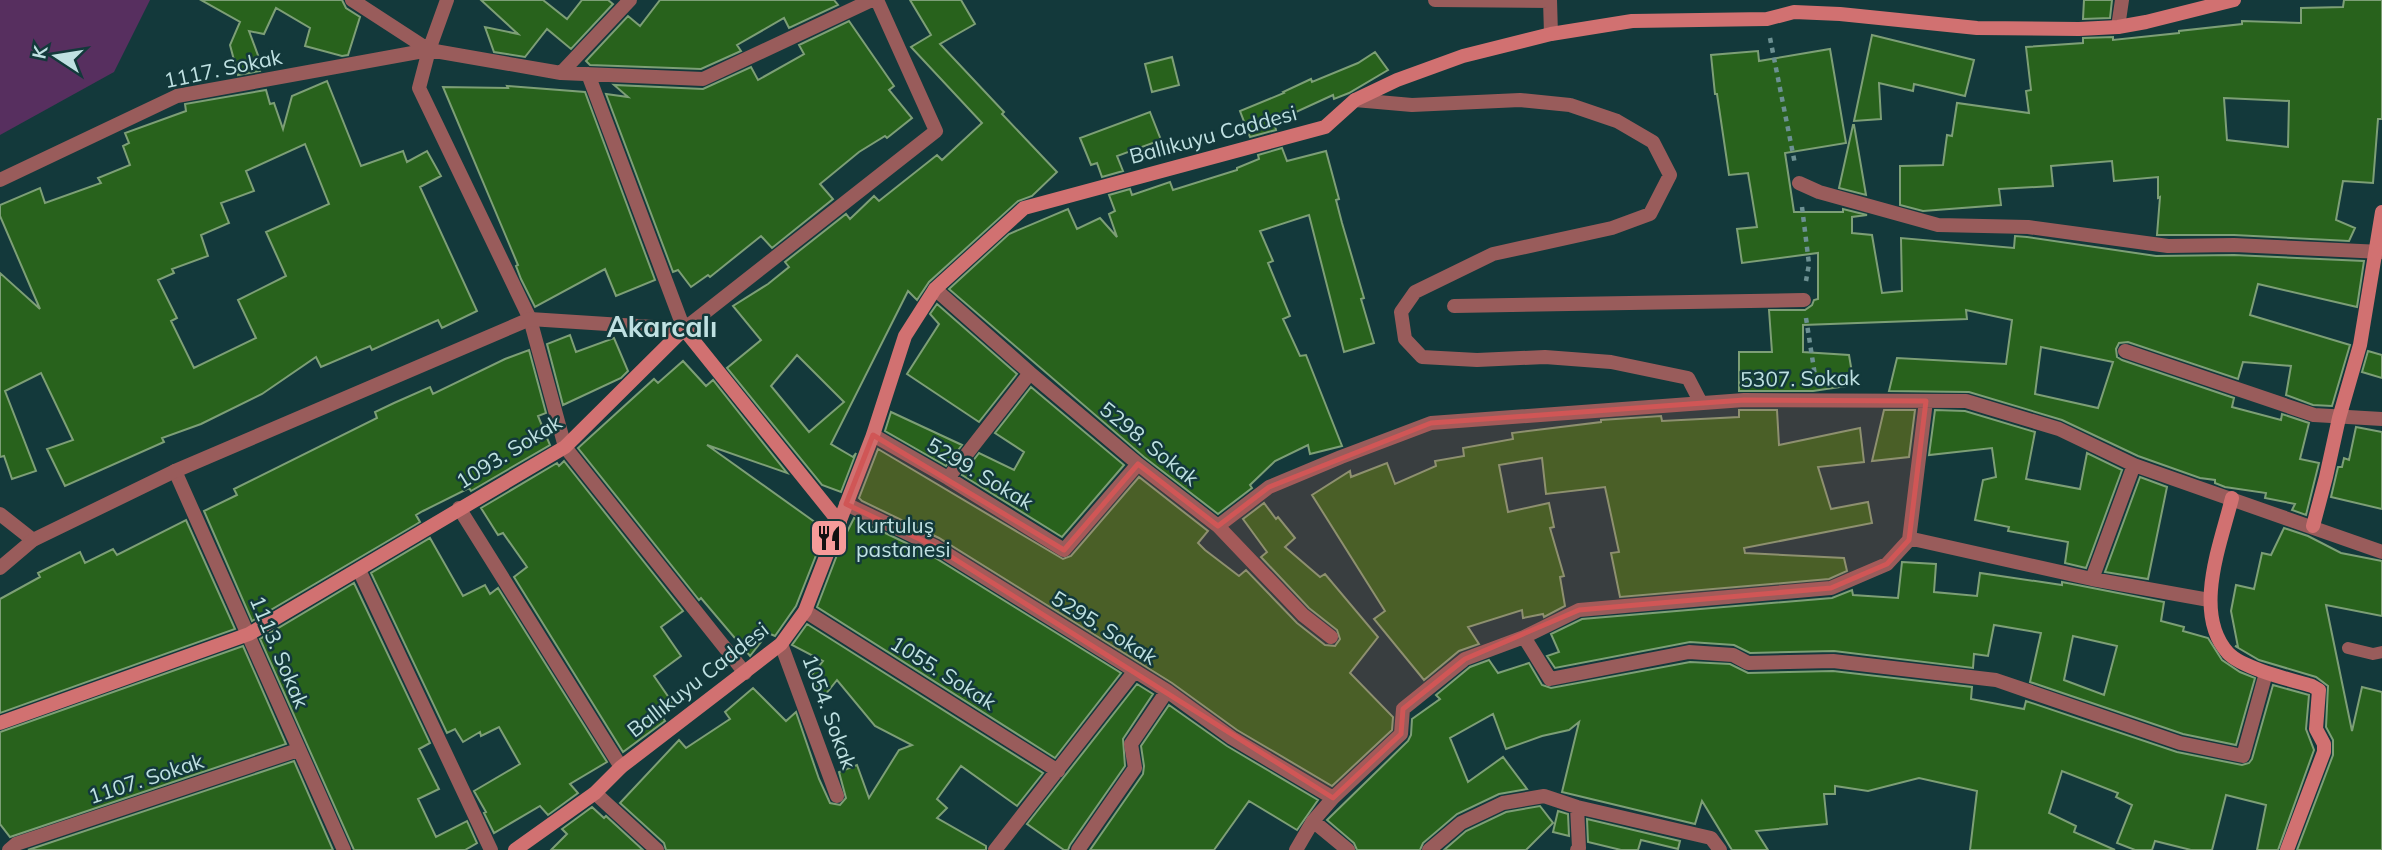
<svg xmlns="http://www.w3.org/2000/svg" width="2382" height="850" font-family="Mulish,sans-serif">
  <rect width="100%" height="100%" fill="#13393b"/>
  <path fill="#572f5f" d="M0,0h150l-36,72 -114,63z"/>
  <path fill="#28621c" stroke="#7d9f76" stroke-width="2" fill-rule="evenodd" d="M201,0h141l4,8 14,9 -12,38 -6,1 -37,-10 5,-18 -34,-20 -12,26 -15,-3 10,27h-2l3,13 -22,4 -8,-30 10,-23z
    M481,0h62l24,19 15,-19h26l5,4 -42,45 -24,-20 -22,28 -31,-5 -9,-25 33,7z
    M660,0h174l4,5 -49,23 -5,-10 -47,27 4,6 -40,18 -111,-4 -4,-4 42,-45 12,10z
    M910,0h51l14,24 -35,20 64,68 -2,2 55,58 -25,24 -14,5 -89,81 -12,18 -9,-9 -77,153 22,13 3,-4 -15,39 -19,-7 -95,-117 34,-28 -28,-34 35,-22 21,-17 -4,-5 61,-48 4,5 24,-23 5,5 58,-46 5,5 40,-37 -71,-76 20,-12zM797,355l47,47 -35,30 -38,-46z
    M2084,0h28l-2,18 -27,1z
    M2344,0h38v119h-4l-5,64 -30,-2 -7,39 19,8 -6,13 -115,-6h-77l3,-38 -2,1v-21l-44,4 -2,-20 -61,5 2,20 -54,3 2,16 -78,6 -23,-6v-39l43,-1 4,-30 5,1 5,-33 72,10 -3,-22 5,-1 -5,-43 57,-4v-5l30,-1v3l66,-7v-2l63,-7v-3l59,2v-15l42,-1zM2224,98l65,3 -1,46 -61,-7z
    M849,21l45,65 -5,4 23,28 -25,20 -2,-2 -26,16 -39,32 13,15 -61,49 -11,-12 -51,41 -2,-2 -17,12 -13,-17 -5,2 -67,-178 22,3 -14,-12 89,4 48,-22 7,13 46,-26 -5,-9z
    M1872,35l102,25 -9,36 -51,-12 -1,7 -34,-8 2,36 -27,2z
    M1830,49l16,94 -61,10 9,59h49v-3l24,6 -15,2v16l20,2 10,58 20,-2 -1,-53 113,10 1,-12 12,1 129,19 78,-1 130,6 -7,46 -99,-23 -8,31 100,30 -18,61 -19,-1 -27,-10 5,-29 -48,-4 -5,17 -110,-37 -9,1 -3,6 1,8 5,3 112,38 -2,9 49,13 1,-6 27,9 -9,36 19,4 -13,52 -14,-5 3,-6 -30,-6 1,-5 -41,-6 -10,-4v-3l-15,-2 -62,-22 -76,-36 -93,-28 -80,-1 8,-33 109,6 6,-44 -46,-10 1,9 -164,6v27l46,3 5,30 -41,6h-74v-39h33l-3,-42h36l7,-5 2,-5 4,-1v-46l-76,10 -5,-34 20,-2 -9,-54 -19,2 -12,-81h-2l-4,-39 47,-4 1,10zM2041,347l72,15 -15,46 -63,-14z
    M1375,52l13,18 -39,23 -15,6 -1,-4 -59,27 2,8 -26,7 -10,-26 44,-18 -1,-1 28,-13 1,3 46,-19z
    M1172,57l7,28 -27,7 -7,-28z
    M327,81l34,85 42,-15 4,11 20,-11 14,25 -21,11 57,124 -35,17 -4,-8 -66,30 -2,-4 -49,21 -5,-10 -54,37 -61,30 -39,14 2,4 -99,44 -18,-37 26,-9 -32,-67 -36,18 31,80 -24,8 -8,-23 -4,1v-184l40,36 -40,-93v-11l40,-17 5,15 56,-20 -3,-5 32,-13 -7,-19 6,-3 -4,-10 61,-22 -1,-7 81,-14 4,14 4,-1 9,26 9,-33zM305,144l24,60 -63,28 20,44 -48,24 18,38 -62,30 -23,-47 6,-3 -19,-38 16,-7 -2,-4 36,-13 -7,-21 28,-12 -8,-20 33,-12 -8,-20z
    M507,86l78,6 70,188 -39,16 -11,-27 -70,38 -14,-28 -5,-13 2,-1 -75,-178 65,1z
    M1150,112l11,28 -44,16 6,15 -21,6 -5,-14 -6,2 -11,-27z
    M1853,125h1l12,70 -27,-7z
    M1282,148l5,13 39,-10 13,48 -3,1 6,23 22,75 -3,1 13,44 -30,9 -35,-137 -49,16 13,30 -5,2 22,53 -7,3 17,37 6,-1 36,91 -32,8 -2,-9 -33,16 -25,24 2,3 -34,26 -74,-57 -195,-168 60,-55 59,-25 9,20 23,-11 17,19 -8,-23 6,-3 -6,-16 21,-6 2,6 38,-13 3,8 64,-20v-2l22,-9 -1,-4z
    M937,304l80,70 -38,48 -72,-48 32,-50 -9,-10z
    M570,335l6,17 38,-14 14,33 -7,7 -58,27 -16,-61z
    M529,350l17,63 -8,3 12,29 -79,46 -2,-3 -46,23 -7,4 4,7 -168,99 -48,-110 33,-16 -3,-6 143,-71 -2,-6 19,-9 36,-16 3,7 72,-35z
    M2368,351l14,4v23l-20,-6z
    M683,361l23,25 7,-6 74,93 -80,-28 119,85 -30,76 -21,30 -7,-3 -18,23 -49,-58 -2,2 -121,-152 76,-69 4,4z
    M1031,387l93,78 -62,72 -100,-62 17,-22 35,17 10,-18 -29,-19z
    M1739,410h38l2,35 81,-17 4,34 -46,5 13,42 37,-7 4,21 -128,25 1,5 99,5 3,13 -18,8 -209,18 -9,-44 8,-1 -14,-65 -59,7 -4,-36 -43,7 9,47 41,-9 5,24 -4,1 14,48 -4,1 5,29 -21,11 -1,-3 -20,4 -1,-8 -54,17 11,17 -20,7 -35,29 -50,-61 11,-8 -73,-116 38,-24 1,6 36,-14 8,21 41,-18 -1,-5 29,-5 -1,-8 50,-9 -1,-6 89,-11v-2l60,-4 1,5 77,-4z
    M1884,410h31l-6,47 -37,4z
    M1935,410l30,1 70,21 -9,47 54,10 7,-36 35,17 -36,98 -21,-5 3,-21 -60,-11 1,-4 -34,-7 8,-40 13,-3 -4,-29 -63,7z
    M891,412l71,33 -16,21 -61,-35z
    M2356,427l26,5v77l-51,-12 7,-30h4l2,-9 5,2z
    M878,449l185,110 8,-3 68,-79 69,54 -10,12 7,7 34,26 7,-6 51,53 28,22 10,1 5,-7 -3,-9 -28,-22 -48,-51 6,-5 -24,-33 21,-16 12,16 2,-2 17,21 -10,9 35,30 5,-3 53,63 -28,36 43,44 -1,13 -60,56 -95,-56 -65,-47 -233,-145 -77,-37 -3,-3z
    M564,461l119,150 -22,16 20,29 -27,20 20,29 -13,10 4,6 -42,31 -109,-175 13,-10 -24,-34 -5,2 -17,-27 76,-45 2,3z
    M2140,477l27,10 -19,92 -43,-7z
    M854,518l75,36 192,119 -66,85 -238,-151 25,-65z
    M186,520l49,109 -235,84v-114l40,-22 -2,-4 42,-21 5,11 28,-14 4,6z
    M2284,528l24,8 33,17 41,8v55l-56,-11 26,126 10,-44 20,5v158h-85l36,-95v-15l-7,-13 2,-41 -12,-9 -57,-17 -24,-14 3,1 -7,-36 5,-26 18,4 8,-36 9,2z
    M430,538l33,58 22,-11 5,9 8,-6 109,174 -37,22 8,9 -30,22 -8,-9 -46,27 -10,-20 2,-1 -12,-21 46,-27 -21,-37 -18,9 -1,-4 -17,10 -8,-13 -8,4 -76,-160z
    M1902,562l34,2 -2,28 43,4 3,-23 82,12v-3l102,20 -3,19 23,6 -1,4 25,7 14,22 18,12 15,6 -19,67 -53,-11 -153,-52 11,-49 -47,-8 -6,31 -14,-2 -1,14 -139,-17 -84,2 -16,-8 -44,-3 -135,26 -8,-12 12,-4 -8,-18 31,-15 250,-21 20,-8 1,5 45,3zM2073,636l44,10 -13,49 -40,-15z
    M354,583l76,160 -11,6 20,40 -21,10 18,38 31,-16 10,22 -12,7h-111l-94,-211z
    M807,624l236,149 -26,33 -56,-40 -24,33 10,9 -10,10 49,28v4h-320l-2,-7 -44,-40 59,-63 7,8 44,-29 -5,-7 28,-24 33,33 10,-9 23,67 11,24 10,2 6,-7 -7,-26 18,-7 12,33 30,-48 13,-5 -37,-19 -38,-46 -16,20 -10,-24 12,-15 -31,-16z
    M243,646l43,98 -276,93 -10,-13v-92z
    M1489,660l9,13 31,-10 13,22 9,3 139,-26 40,2 18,9 85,-2 139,16 -1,12 53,10 2,-8 151,51 65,13 7,-2 3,-4 21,-74 36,10 -3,34 8,21 -36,100h-21l9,-45 -40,-10 -14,55h-21l-36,-9 -3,9h-17l-18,-7 15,-38 -16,-8 2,-4 -56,-22 -13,42 27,13 -2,6 41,18h-145l7,-59 -58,-13 -51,13 -33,-5v8h-11l3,30 -71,7 12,19h-36l-30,-49 -7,23 -133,-32 17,-70 -10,8 -27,6 -36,13 -13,-35 -43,24 18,44 35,-25 24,32 -28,5 -42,20 -34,29 -3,7h-63l-3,-7 -27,-23 81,-79 3,-6 1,-16 28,-20 -4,-4 34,-28z
    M1137,684l16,10 -30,45 2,27 -55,79 -2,5h-4l-37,-26z
    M1169,705l58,41 91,54 -21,30 -48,-29 -35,49h-124l53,-76 1,-8 -3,-20z
    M294,761l39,89h-305z
    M1540,806l13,17 -27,27h-82l22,-19 40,-19z
    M592,807l12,11 2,-2 37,34h-92l16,-16 -5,-5z
    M1558,811l10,3 1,22 -16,-4z
    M1587,819l93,22 -2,8 -37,-9 -3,10h-17l-33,-8z"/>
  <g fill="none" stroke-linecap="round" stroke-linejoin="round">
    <path stroke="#6c9092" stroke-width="4.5" stroke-dasharray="5 5" stroke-linecap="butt" d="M1770,38l25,126
      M1802,207l7,57 -3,17
      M1806,318l10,64"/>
    <path stroke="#995c5b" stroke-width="12" d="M2348,648l25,6 9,-2"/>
    <path stroke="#995c5b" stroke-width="14" d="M1454,306l350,-6"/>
    <path stroke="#995c5b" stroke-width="14" d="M352,0l77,50 132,23 142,6 169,-79
      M447,0l-18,50 -10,38 111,231 35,128 180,226
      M1435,0l115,1
      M1550,0l1,34
      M2118,27l4,-27
      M561,73l69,-73
      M588,74l96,255 252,-198 -59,-131
      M1355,100l57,5 108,-5 50,5 47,16 36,21 17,33 -20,39 -38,14 -119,26 -78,38 -14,20 4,27 17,18 55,3 68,-3 66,5 77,16 13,25
      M0,180l177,-84 252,-46
      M1799,183l20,9 119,33 90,2 140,19 66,-1 148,7
      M935,289l95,84 108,91 80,62 85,89 28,22
      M2125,351l189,64 68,4
      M873,435l75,43 116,72 74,-86
      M175,471l169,379
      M948,478l82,-105
      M846,504l88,42 233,145 65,47 101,60
      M459,508l162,259
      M0,514l33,26
      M1218,526l51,-39 72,-30 90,-34 313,-23 222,1 93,28 75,36 248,87
      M1909,540l17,-139
      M359,570l132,280
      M2092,579l42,-114
      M805,611l253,160
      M1524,637l26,42 139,-27 44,3 15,8 85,-2 163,19 184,63 63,13 23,-83
      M781,644l56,152
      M595,793l62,57
      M1313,821l35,29
      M9,850l7,-6 282,-94
      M995,850l139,-178
      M1078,850l57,-82 -4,-24 36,-53
      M1296,850l17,-29 20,-23 68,-64 2,-25 62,-50 59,-22 55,-27 252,-22 56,-24 22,-24h8l175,39 117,21
      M1429,850l32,-27 42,-20 41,-7 33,11 134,31 9,12
      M1577,850l2,-2 -2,-41"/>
    <path stroke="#995c5b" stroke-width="14" d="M0,568l33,-28 142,-69 355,-152 154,10"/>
    <path stroke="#d17171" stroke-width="14" d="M2232,498c-11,45 -40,115 -4,155 14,15 63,27 84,33l7,4 -3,39 8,15v8l-37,98
      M2313,526l13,-49 13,-59 21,-73 22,-133
      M0,723l249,-89 316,-187 119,-118 156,194
      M515,850l80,-57 26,-26 160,-123 24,-33 68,-176 32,-99 30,-47 89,-81 301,-81 30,-27 42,-20 66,-24 88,-22 81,-13 135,-2 27,-7 46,2 137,14 102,1 39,-2 28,-5 88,-22"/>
  </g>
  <path fill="#d05656" fill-opacity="0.2" stroke="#d05656" stroke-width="5" stroke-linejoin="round" d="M1744,400l182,1 -17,139 -22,24 -56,24 -252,22 -114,49 -62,50 -2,25 -68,64 -399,-252 -88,-42 27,-69 191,115 74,-86 80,62 51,-39 162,-64z"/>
  <defs>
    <symbol id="restaurant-square" viewBox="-11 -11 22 22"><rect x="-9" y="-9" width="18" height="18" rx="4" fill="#f59b9a" stroke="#13393b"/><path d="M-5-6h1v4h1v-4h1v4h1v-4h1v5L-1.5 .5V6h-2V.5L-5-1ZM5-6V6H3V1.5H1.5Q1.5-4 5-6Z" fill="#111"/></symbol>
  </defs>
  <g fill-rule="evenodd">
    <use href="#restaurant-square" x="807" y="516" width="44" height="44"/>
  </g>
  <g text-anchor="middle" stroke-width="5" stroke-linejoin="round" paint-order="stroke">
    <g font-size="21" fill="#bfe1e2" stroke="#13393b">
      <text transform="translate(223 69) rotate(-12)" y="7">1117. Sokak</text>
      <text transform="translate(1213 135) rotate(-15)" y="7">Ballıkuyu Caddesi</text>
      <text transform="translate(1800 379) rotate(-1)" y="7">5307. Sokak</text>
      <text transform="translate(1149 444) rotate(39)" y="7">5298. Sokak</text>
      <text transform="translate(509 452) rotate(-32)" y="7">1093. Sokak</text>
      <text transform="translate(980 474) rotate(31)" y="7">5299. Sokak</text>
      <text transform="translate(1104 628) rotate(32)" y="7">5295. Sokak</text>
      <text transform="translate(279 652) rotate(67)" y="7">1113. Sokak</text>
      <text transform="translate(943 673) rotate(32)" y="7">1055. Sokak</text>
      <text transform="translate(698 680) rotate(-38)" y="7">Ballıkuyu Caddesi</text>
      <text transform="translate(829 712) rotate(70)" y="7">1054. Sokak</text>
      <text transform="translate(146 779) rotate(-18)" y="7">1107. Sokak</text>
    </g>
    <g font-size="21" fill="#bfe1e2" stroke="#13393b" text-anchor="start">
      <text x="856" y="533">kurtuluş<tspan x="856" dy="24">pastanesi</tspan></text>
    </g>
    <g font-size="28" font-weight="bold" fill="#bfe1e2" stroke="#13393b">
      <text x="662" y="337">Akarcalı</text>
    </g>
  </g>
  <g transform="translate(56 56) rotate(282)" stroke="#13393b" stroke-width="5" paint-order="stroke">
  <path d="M0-5L12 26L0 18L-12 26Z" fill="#bfe1e2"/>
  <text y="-10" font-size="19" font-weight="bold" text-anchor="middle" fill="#bfe1e2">K</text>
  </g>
</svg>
